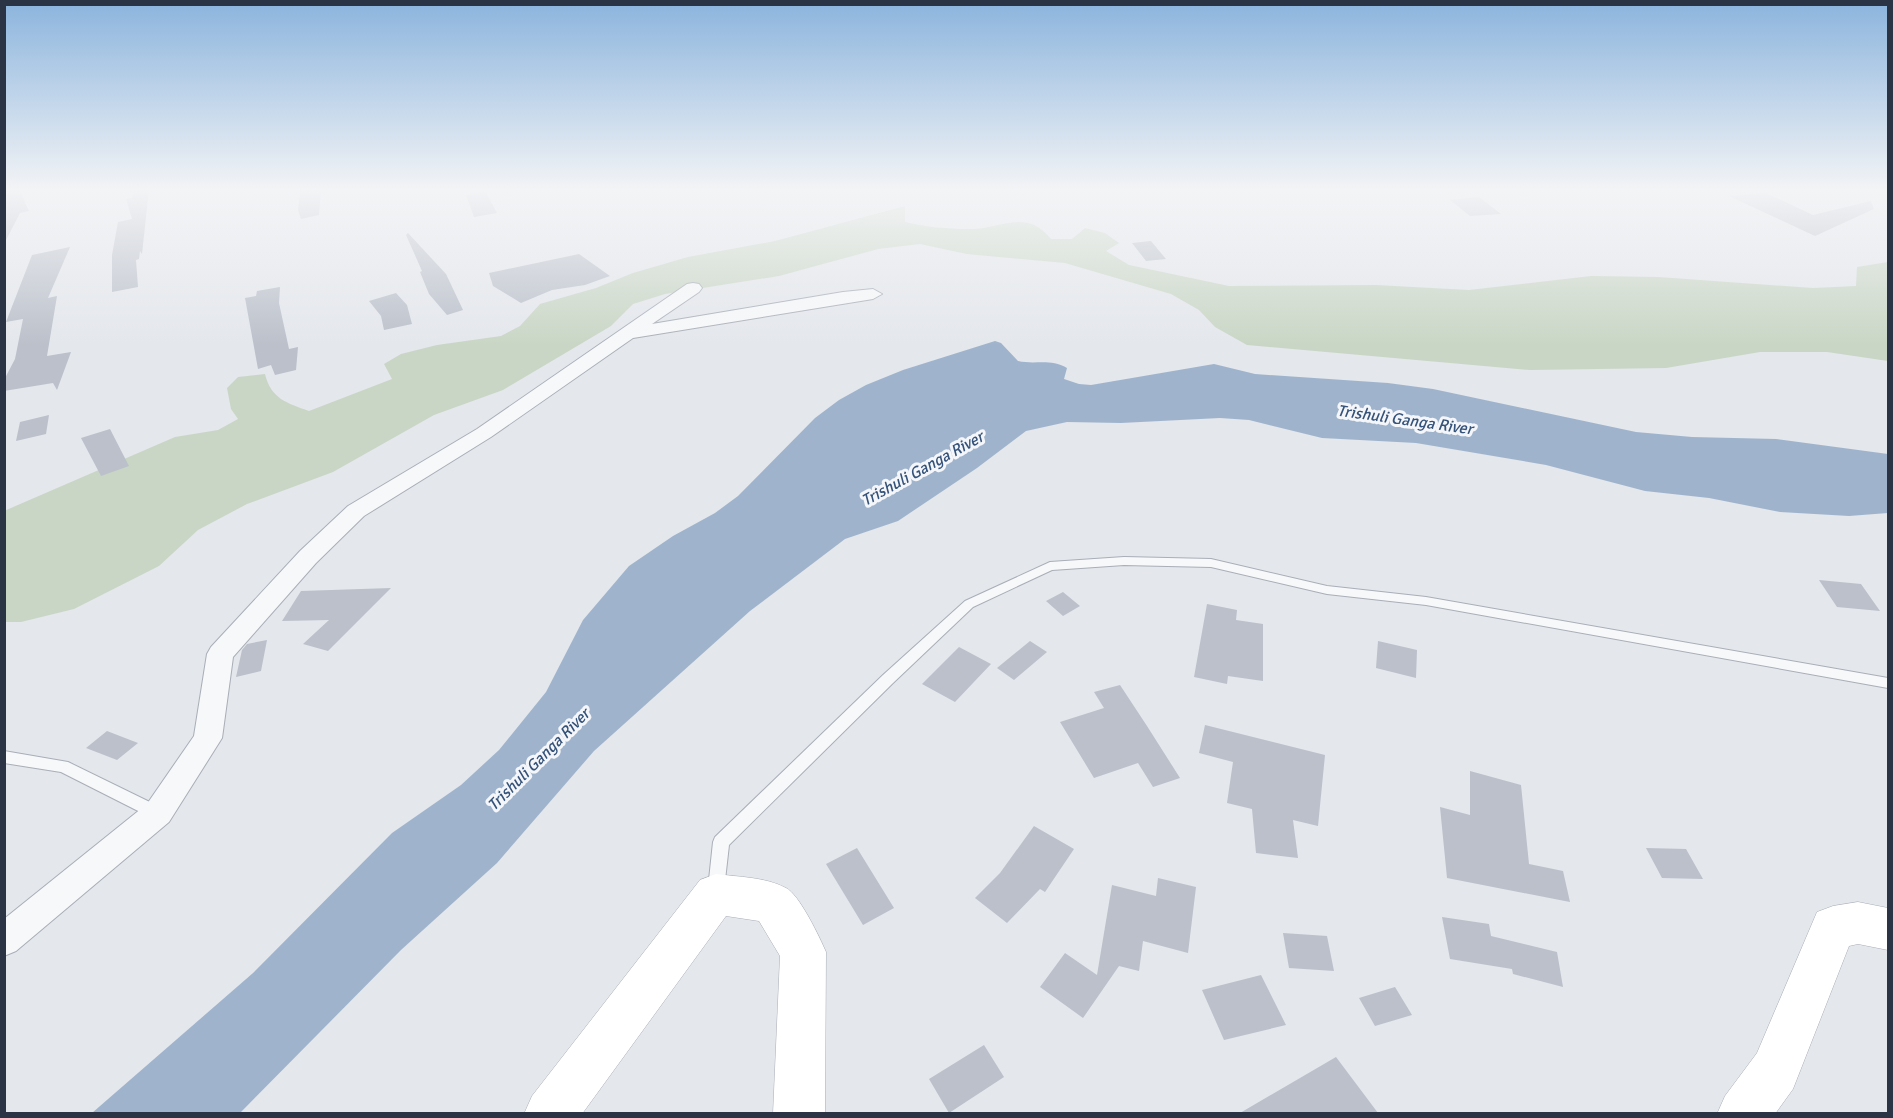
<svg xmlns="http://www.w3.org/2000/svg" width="1893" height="1118" font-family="Signika,sans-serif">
  <rect width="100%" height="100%" fill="#e4e7ec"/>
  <path fill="#c9d6c5" d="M905,206v16c21,5 43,7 65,7 32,0 56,-21 81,10h21l13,-11 20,5 14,10 -13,8 23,14 100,21 147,-1 93,5 122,-14 67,1 155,11 43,-2 1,-19 31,-5v99l-61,-9h-67l-94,16 -136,2 -283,-25 -32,-18 -16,-17 -28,-16 -106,-31 -98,-9 -47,-10 -42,5 -99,27 -114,18 -32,10 -22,22 -108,64 -69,25 -101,57 -86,32 -49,26 -39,36 -85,43 -53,13h-16l-1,-111 171,-74 43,-7 20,-11 -7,-10 -4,-21 11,-11 27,-3c6,25 22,29 44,37l83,-32 -8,-15 17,-10 36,-9 64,-9 19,-10 20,-22 56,-16 37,-15 55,-16 87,-16z"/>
  <path fill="#9fb4cc" d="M995,341l6,2 17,18c18,4 32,-3 49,7l-3,11 15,5 12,1 123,-21 41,10 133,9 45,6 203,43 56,5 84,2 112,15v59l-39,3 -69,-4 -71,-14 -64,-7 -99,-26 -130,-22 -94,-5 -73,-18 -29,-2 -99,5 -54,-1 -41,9 -49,37 -79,53 -53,18 -95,72 -156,140 -97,112 -96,87 -161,163h-148l161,-140 139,-140 69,-48 38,-35 47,-58 37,-72 46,-54 44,-30 42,-23 23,-17 77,-78 24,-18 27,-15 37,-15z"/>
  <path fill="#bbc0ca" d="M19,189l10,22 -9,2 -16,31v-54z
    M134,189h15l-7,65 -2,-3 -1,8 -3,1 2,27 -26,5v-37l6,-33 14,-3 -6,-20 6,-1z
    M321,189l-2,26 -18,4 -3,-9 2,-19z
    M485,191l12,22 -23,4 -8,-22z
    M1766,193l47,22 58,-14 3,8 -59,27 -86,-40z
    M1479,197l22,17 -31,2 -20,-16z
    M408,233l38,41 17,36 -16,5 -18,-21 -9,-22 2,-1 -16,-36z
    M1151,241l15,18 -20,2 -14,-18z
    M70,247l-22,51 9,-2 -10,60 24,-4 -14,38 -4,-7 -49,8v-11l11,-21 8,-40 -17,3 26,-67z
    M579,254l31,22 -25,9 -33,5 -31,13 -28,-17 -4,-13z
    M280,287l-1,16 10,46 9,-2 -2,23 -21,5 -4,-10 -13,4 -13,-71 11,-2 1,-5z
    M396,293l11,12 5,19 -28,6 -3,-14 -12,-15z
    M49,415l-3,19 -30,7 4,-19z
    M110,429l19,37 -28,10 -20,-38z
    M1819,580l42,4 19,27 -43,-4z
    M391,588l-63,63 -25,-7 26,-24 -47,1 19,-30z
    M1063,592l17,14 -17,10 -17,-15z
    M1207,604l30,6 -1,10 27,4v57l-35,-5 -1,8 -33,-7z
    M267,640l-6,31 -25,6 6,-27 5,-6z
    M1030,641l17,11 -33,28 -17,-12z
    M1378,641l39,9 -1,28 -40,-10z
    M959,647l32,17 -36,38 -33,-18z
    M1120,685l27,41 33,52 -27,9 -15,-24 -44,15 -34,-56 44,-14 -10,-16z
    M1205,725l120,30 -7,71 -25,-6 5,38 -42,-5 -4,-44 -25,-6 6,-41 -34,-9z
    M107,731l31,12 -21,17 -31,-12z
    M1470,771l51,14 8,79 34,7 7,31 -123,-24 -7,-71 30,8z
    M1034,826l40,23 -29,43 -5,-3 -33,34 -32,-25 25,-25z
    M857,848l37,60 -31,17 -37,-61z
    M1646,848l40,1 17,30 -41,-1z
    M1158,878l38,9 -8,66 -45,-12 -4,30 -20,-5 -36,52 -43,-31 25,-34 32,22 15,-90 44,11z
    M1442,917l47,7 2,12 66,16 6,35 -50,-13 -1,-5 -62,-10z
    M1283,933l44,3 7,35 -45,-3z
    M1261,975l25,50 -62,15 -22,-50z
    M1395,987l17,28 -37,11 -16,-28z
    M984,1045l20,32 -55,36 -20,-34z
    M1336,1057l42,56h-138z"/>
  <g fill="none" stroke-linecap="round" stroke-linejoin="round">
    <defs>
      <path id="lane" d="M1124,557l87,2 116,27 99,11 462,81v10l-462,-83 -99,-11 -116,-27 -87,-2 -72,5 -79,37 -80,76 -164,162 -5,44 -2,5 -6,2 -6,-2 -2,-5 5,-47 2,-5 168,-162 82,-74 85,-39z
        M4,751l64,11 94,46 3,5 -3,5 -5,1 -5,-1 -91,-46 -57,-9z"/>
      <path id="street" d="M693,283l6,1 3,4 -3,4 -47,32 191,-32 30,-3 9,5 -9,5 -240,39 -142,99 -127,79 -48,47 -83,94 -11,81 -53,84 -153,129 -12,5v-37l143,-115 47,-68 13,-82 4,-7 89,-96 48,-45 129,-77 210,-145z"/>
      <path id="secondary" d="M716,874c22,3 50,3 70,14 13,6 34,50 40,64l-1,162h-52l7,-158 -21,-35 -33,-5 -144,198h-58l8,-18 168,-216z
        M1858,902l30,6v42l-30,-6 -9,2 -56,143 -18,25h-58l8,-18 32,-43 60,-141 16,-6z"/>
    </defs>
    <use href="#lane" stroke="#a9aeb7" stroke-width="2"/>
    <use href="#street" stroke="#a9aeb7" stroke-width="2"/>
    <use href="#secondary" stroke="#a9aeb7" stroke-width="1"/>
    <use href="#lane" fill="#f7f8fa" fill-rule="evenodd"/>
    <use href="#street" fill="#f7f8fa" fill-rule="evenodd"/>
    <use href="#secondary" fill="#fff" fill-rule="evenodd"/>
  </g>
  <linearGradient id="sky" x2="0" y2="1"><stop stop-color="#8bb4dd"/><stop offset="0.55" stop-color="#f3f4f6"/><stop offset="1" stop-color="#f3f4f6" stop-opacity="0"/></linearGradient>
  <rect width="1893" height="345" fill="url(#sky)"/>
  <g text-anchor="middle" stroke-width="6" stroke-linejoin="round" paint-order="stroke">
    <g font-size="16" font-style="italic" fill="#34527a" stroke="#f4f6f9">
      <text transform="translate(1405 419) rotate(8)" y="6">Trishuli Ganga River</text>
      <text transform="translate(922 468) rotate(-29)" y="6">Trishuli Ganga River</text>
      <text transform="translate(538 759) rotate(-45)" y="6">Trishuli Ganga River</text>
    </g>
  </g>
  <rect width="1893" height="1118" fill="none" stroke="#2b3445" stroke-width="12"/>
</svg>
